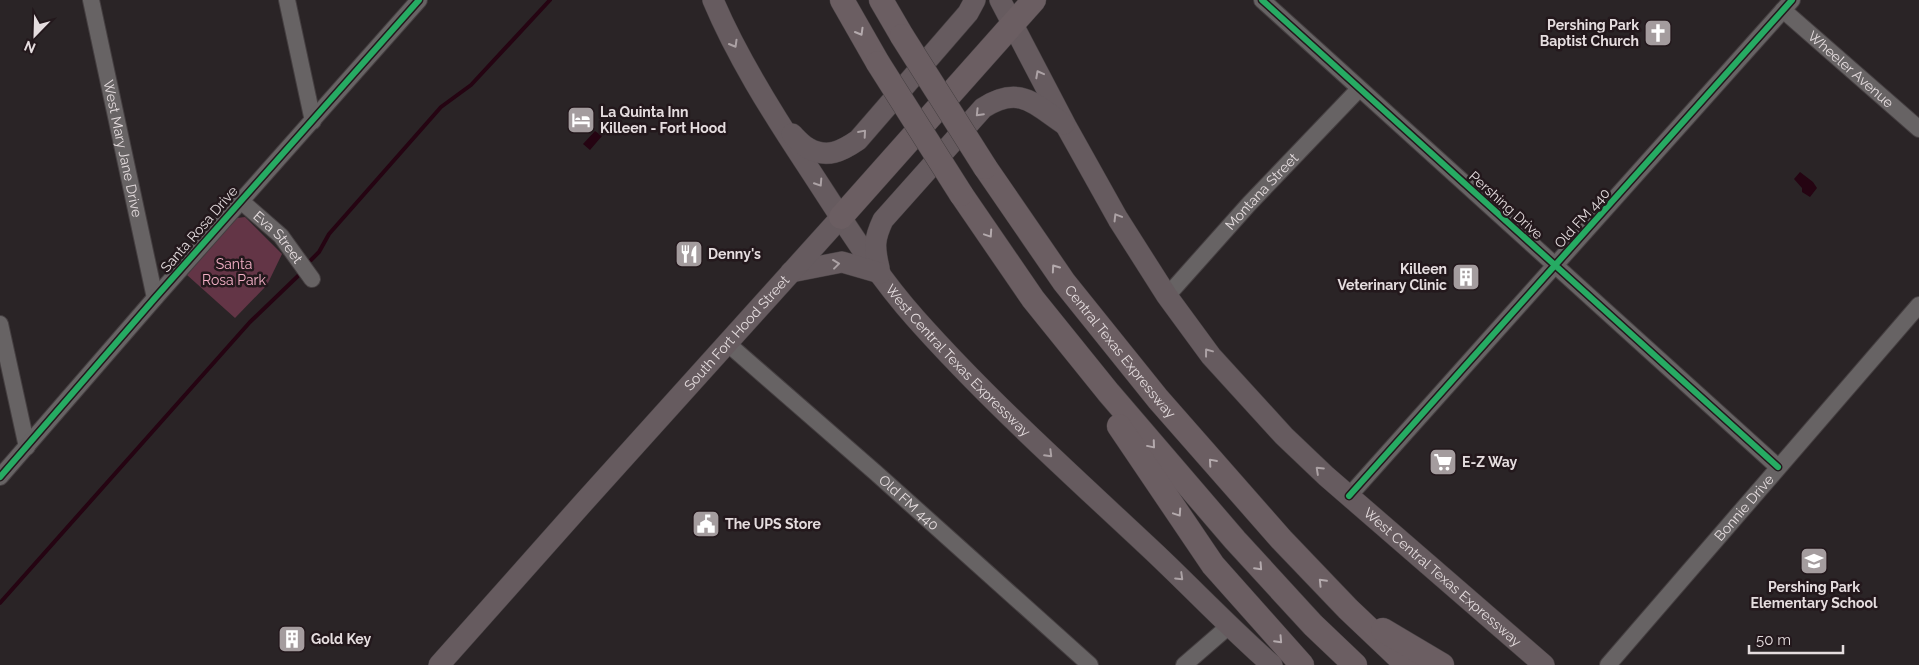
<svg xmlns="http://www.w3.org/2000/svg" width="1919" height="665" font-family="Raleway,sans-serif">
  <rect width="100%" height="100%" fill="#2a2426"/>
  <path fill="#633546" d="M245,217l37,37 -15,31 -32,33 -48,-43 50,-57z"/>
  <path fill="#250412" d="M595,131l7,5 -12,14 -7,-6z
    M1800,172l13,10 4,6 -7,9 -8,-5v-4l-8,-9z"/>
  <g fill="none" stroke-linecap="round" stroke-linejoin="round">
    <path stroke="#250412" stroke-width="4" d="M311,260l8,-8 10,-18 112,-127 30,-22 79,-85
      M0,603l250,-281 49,-47"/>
    <defs>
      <g id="minor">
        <path id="s1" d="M91,0l64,298"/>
        <path d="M287,0l26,121"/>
        <path d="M1262,0l516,467"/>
        <path id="s2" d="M1783,10l136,119"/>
        <path id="s3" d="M241,201l40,35 31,43"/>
        <path id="s4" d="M1167,296l82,-92 110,-115"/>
        <path d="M0,324l27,123"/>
        <path id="s5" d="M727,343l149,130 214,192"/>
        <path d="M0,477l155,-179 264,-298"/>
        <path d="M1349,496l443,-496"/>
        <path d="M1184,665l45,-39"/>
        <path id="s6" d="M1608,665l311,-360"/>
      </g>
      <g id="major">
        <path id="s7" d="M713,0c23,55 58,111 91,161 35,53 69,110 112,158 74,83 157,157 239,234 39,37 76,76 117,112"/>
        <path id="s8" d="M1000,0l66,126 52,93 49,77 44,60 73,80 42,40 218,189"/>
        <path d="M792,134c5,5 10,11 16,14 19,11 34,3 50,-8l110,-127 7,-13"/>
        <path d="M879,268c-5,-21 -5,-29 4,-48l100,-112c36,-23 50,-5 81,16"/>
        <path d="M791,272l51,-10 38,11"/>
        <path id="s9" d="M439,665l145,-163 257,-285"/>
      </g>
      <g id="highway">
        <path d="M842,0l36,63"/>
        <path d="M881,0l21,36"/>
        <path id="s10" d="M985,167l79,115 94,117 123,140 67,70 59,56"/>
        <path d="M961,194l72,105 75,93 127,148 78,85 42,40"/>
        <path d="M841,217l193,-217"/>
        <path d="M1119,426l94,139 89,100"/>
        <path d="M1383,630l59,35"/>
      </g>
    </defs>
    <use href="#minor" stroke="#453f41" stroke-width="18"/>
    <use href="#major" stroke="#453f41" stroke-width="22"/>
    <use href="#highway" stroke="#453f41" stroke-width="25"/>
    <use href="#minor" stroke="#676364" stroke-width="16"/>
    <use href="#major" stroke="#665b5f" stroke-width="21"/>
    <use href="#highway" stroke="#6b5e62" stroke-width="24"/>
    <defs>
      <path id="highway-bridge" d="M902,36l83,131
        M878,63l83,131"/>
    </defs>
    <use href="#highway-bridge" stroke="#453f41" stroke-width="25" stroke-linecap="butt"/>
    <use href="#highway-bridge" stroke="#6b5e62" stroke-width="24"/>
    <defs>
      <path id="cycleway" d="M1262,0l516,467
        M0,477l155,-179 264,-298
        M1349,496l443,-496"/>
    </defs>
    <use href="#cycleway" stroke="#23181c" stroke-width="9"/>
    <use href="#cycleway" stroke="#26ab63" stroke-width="6"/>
  </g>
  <defs><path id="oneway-chevron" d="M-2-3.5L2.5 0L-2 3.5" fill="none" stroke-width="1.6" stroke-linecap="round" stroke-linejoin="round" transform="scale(1.25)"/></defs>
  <g stroke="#b4aaad">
    <use href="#oneway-chevron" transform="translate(860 32) rotate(60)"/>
    <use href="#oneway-chevron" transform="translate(989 234) rotate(56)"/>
    <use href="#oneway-chevron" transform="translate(1055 268) rotate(-125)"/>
    <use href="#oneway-chevron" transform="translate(1152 445) rotate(50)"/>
    <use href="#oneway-chevron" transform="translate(1212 462) rotate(-131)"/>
    <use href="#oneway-chevron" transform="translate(1178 513) rotate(56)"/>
    <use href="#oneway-chevron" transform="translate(1259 567) rotate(47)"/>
    <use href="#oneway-chevron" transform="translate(1322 582) rotate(-134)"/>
    <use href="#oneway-chevron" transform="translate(1279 640) rotate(47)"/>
  </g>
  <g stroke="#aca2a5">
    <use href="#oneway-chevron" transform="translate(734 44) rotate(60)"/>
    <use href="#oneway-chevron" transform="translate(1039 74) rotate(-118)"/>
    <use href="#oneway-chevron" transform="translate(979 113) rotate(134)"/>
    <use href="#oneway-chevron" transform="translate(863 133) rotate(-49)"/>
    <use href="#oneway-chevron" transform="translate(819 183) rotate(57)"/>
    <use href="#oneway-chevron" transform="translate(1117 217) rotate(-121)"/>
    <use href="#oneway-chevron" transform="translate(836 264) rotate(-7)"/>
    <use href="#oneway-chevron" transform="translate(1208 352) rotate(-127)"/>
    <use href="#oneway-chevron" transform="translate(1049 454) rotate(45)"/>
    <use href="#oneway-chevron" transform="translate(1319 470) rotate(-137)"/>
    <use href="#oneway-chevron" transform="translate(1180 577) rotate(44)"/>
  </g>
  <defs>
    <symbol id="church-square" viewBox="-11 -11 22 22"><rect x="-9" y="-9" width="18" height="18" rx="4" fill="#a49c9e" stroke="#23181c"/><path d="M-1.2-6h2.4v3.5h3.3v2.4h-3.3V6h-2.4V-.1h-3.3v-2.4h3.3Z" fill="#fff"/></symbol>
    <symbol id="hotel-square" viewBox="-11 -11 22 22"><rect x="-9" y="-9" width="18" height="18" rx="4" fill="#a49c9e" stroke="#23181c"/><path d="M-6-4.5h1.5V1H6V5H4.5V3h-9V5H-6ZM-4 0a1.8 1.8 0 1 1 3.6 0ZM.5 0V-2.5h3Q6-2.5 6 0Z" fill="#fff"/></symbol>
    <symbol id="restaurant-square" viewBox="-11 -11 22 22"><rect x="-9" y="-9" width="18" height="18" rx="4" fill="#a49c9e" stroke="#23181c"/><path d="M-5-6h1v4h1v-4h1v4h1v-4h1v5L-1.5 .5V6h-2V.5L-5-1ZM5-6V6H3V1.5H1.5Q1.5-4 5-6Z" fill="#fff"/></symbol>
    <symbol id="building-square" viewBox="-11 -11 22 22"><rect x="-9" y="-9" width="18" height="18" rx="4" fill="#a49c9e" stroke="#23181c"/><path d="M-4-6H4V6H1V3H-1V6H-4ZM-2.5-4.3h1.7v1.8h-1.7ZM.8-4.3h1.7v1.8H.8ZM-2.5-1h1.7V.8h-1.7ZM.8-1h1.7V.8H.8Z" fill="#fff"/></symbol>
    <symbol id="supermarket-square" viewBox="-11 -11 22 22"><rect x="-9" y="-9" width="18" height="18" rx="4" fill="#a49c9e" stroke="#23181c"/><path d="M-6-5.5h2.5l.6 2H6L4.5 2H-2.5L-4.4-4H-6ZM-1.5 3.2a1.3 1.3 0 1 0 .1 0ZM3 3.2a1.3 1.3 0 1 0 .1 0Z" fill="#fff"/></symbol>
    <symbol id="civic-square" viewBox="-11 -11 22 22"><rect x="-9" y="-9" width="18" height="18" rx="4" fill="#a49c9e" stroke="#23181c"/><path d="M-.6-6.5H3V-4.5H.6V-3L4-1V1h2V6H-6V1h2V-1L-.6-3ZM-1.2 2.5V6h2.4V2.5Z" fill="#fff"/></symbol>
    <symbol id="school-square" viewBox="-11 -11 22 22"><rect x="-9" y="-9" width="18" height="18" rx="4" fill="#a49c9e" stroke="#23181c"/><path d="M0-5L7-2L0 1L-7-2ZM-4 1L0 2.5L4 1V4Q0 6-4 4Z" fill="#fff"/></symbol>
  </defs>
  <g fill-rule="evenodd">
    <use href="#church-square" x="1642" y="17" width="32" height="32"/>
    <use href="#hotel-square" x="565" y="104" width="32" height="32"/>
    <use href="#restaurant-square" x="673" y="238" width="32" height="32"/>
    <use href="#building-square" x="1450" y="261" width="32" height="32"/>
    <use href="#supermarket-square" x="1427" y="446" width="32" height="32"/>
    <use href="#civic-square" x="690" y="508" width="32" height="32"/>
    <use href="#school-square" x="1798" y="545" width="32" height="32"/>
    <use href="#building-square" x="276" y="623" width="32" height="32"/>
  </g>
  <g text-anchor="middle" stroke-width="5" stroke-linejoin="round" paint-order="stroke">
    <g font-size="14" font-weight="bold" fill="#e5dddf" stroke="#23181c" text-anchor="start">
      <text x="1639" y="30" text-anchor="end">Pershing Park<tspan x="1639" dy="16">Baptist Church</tspan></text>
      <text x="600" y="117">La Quinta Inn<tspan x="600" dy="16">Killeen - Fort Hood</tspan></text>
      <text x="708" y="259">Denny's</text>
      <text x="1447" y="274" text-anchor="end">Killeen<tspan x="1447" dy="16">Veterinary Clinic</tspan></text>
      <text x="1462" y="467">E-Z Way</text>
      <text x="725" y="529">The UPS Store</text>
      <text x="1814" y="592" text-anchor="middle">Pershing Park<tspan x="1814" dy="16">Elementary School</tspan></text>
      <text x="311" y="644">Gold Key</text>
    </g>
    <g font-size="14" fill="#e5dddf" stroke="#23181c">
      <text dy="5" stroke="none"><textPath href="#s2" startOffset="90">Wheeler Avenue</textPath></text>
      <text dy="5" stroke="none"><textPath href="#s1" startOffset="152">West Mary Jane Drive</textPath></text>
      <text dy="5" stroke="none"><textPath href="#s4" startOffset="141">Montana Street</textPath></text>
      <text transform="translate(1506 205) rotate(42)" y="5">Pershing Drive</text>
      <text transform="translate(1582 218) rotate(-48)" y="5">Old FM 440</text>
      <text transform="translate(199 229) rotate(-49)" y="5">Santa Rosa Drive</text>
      <text dy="5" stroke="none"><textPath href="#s3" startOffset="52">Eva Street</textPath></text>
      <text dy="5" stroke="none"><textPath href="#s9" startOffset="446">South Fort Hood Street</textPath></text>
      <text dy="5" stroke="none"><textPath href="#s10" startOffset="229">Central Texas Expressway</textPath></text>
      <text dy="5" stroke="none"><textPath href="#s7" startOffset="438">West Central Texas Expressway</textPath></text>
      <text dy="5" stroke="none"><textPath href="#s5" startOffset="242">Old FM 440</textPath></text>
      <text dy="5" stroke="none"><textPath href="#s6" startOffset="208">Bonnie Drive</textPath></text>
      <text dy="5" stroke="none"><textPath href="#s8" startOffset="735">West Central Texas Expressway</textPath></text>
    </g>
    <g font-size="14" fill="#f3b0c6" stroke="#23181c">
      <text x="234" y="269">Santa<tspan x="234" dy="16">Rosa Park</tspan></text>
    </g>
  </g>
  <g transform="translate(35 35) rotate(203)" stroke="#23181c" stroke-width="4" paint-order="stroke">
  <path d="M0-4L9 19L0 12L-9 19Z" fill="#e5dddf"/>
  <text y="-8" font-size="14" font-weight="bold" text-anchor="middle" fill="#e5dddf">N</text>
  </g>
  <path d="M1749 645v8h94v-8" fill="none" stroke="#e5dddf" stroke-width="2.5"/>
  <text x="1756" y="645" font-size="15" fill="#e5dddf" stroke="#23181c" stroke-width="4" paint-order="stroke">50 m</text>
</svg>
